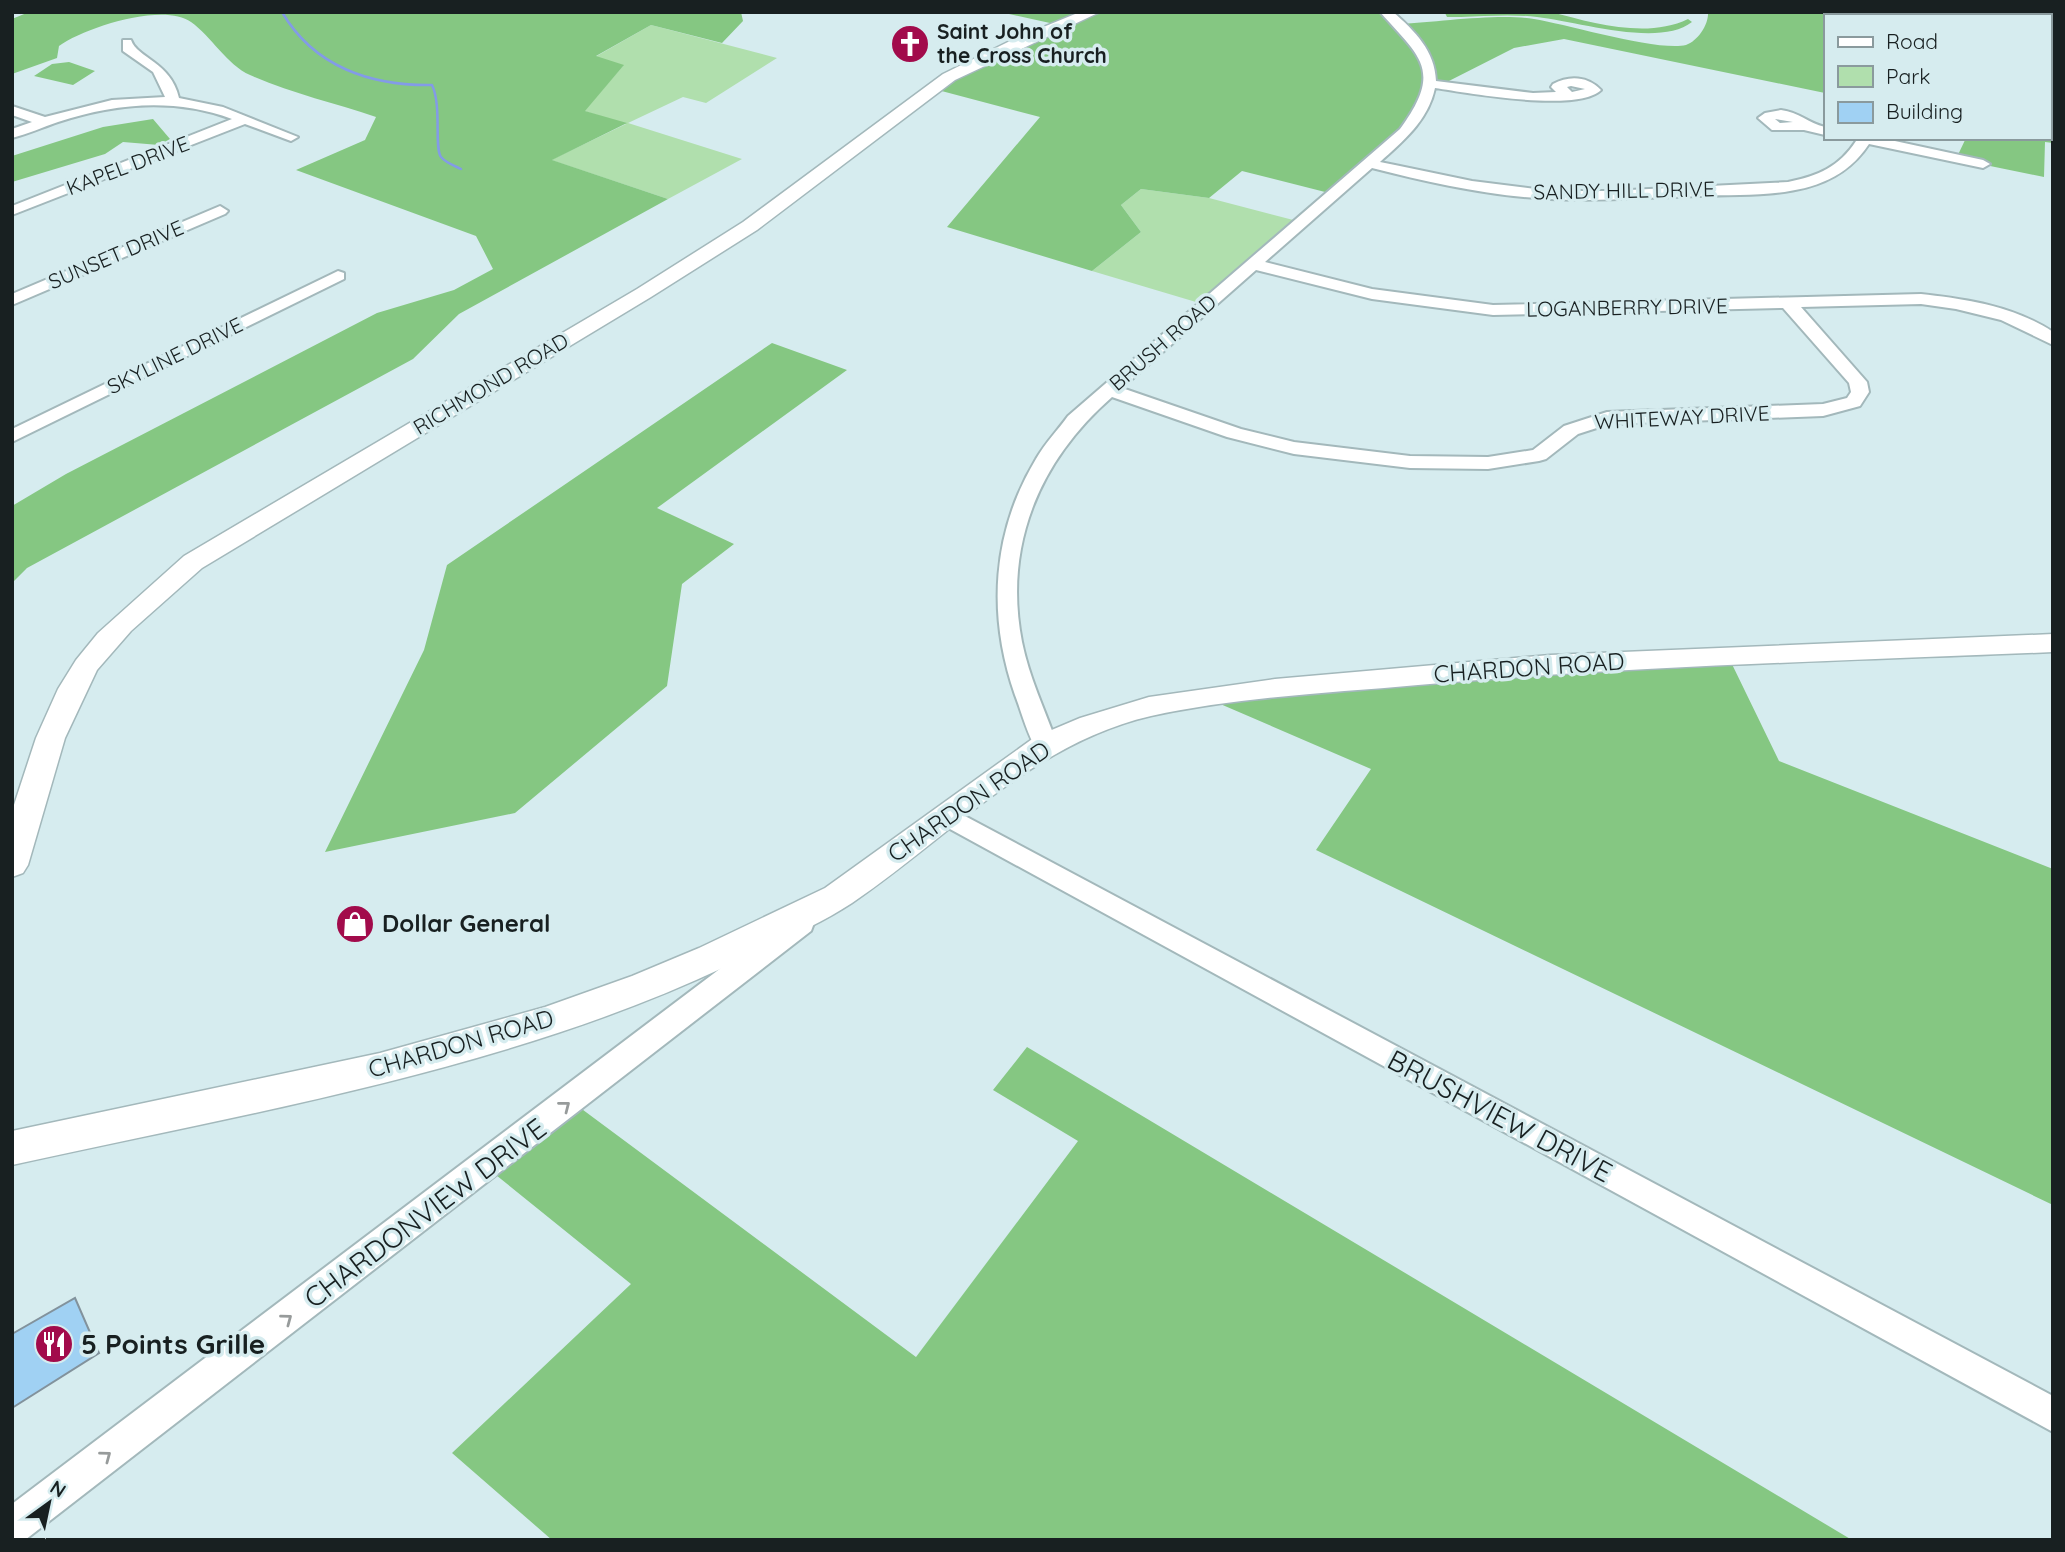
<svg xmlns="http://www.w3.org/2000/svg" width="2065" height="1552" font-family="Quicksand,sans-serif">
  <rect width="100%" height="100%" fill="#d6ecef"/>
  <path fill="#b0dfad" d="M651,25l126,33 -71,45 -23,-6 -55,26 114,36 -74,40 -117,-39 75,-36 -42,-13 39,-45 -28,-9z
    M1141,189l68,9 92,24 -95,83 -114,-34 49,-39 -20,-27z"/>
  <path fill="#85c782" d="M29,12h712l2,9 -21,22 -71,-18 -55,31 28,9 -39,46 42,12 -75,37 116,39 -209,115 -46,45 -386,209 -15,15v-77l54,-32 311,-161 77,-23 39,-21 -17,-33 -180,-66 69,-30 11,-23c-41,-14 -86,-24 -126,-42 -23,-10 -39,-39 -59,-53 -28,-20 -107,6 -132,24l-2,12 -45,16v-55z
    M1000,12h386l14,12c38,-2 99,-11 134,-5 32,5 125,33 152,26 12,-4 23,-21 22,-33h345v131l-8,-1 -1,35 -88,-18 10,-21h83v-122h-224v77l-261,-54 -50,9 -73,37 -10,-1 -11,31 -87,79 -91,-23 -33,27 -68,-9 -20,16 20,27 -49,39 -145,-44 93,-110 -106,-28 125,-64z
    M1551,12c42,11 96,27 137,7l4,3c-33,26 -116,-1 -155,-5 -25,-3 -51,-1 -76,0h-14l-2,-4z
    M69,62l26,9 -22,14 -39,-9 18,-12z
    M153,119l17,20 -11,6 -36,-3 -18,12 -93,28v-26l91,-29z
    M772,343l75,27 -190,138 77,36 -52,40 -15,102 -152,127 -190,39 99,-202 23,-85z
    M1728,656l51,105 274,108v336l-737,-355 55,-81 -167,-72z
    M1027,1047l825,493h-1300l-100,-87 179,-169 -145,-117 85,-66 345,256 162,-216 -85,-51z"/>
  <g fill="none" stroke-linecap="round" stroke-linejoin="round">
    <path stroke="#839be7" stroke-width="2.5" d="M282,12c32,55 89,74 150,73 10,21 2,63 9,72 5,6 14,9 20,12"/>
  </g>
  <path fill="#a0d1f3" stroke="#82929c" stroke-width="2" d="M75,1298l24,55 -87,55v-74z"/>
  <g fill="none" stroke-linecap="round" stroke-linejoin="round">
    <defs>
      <path id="minor" d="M1380,12h13c22,19 42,39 43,69l97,12 23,-1 -5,-5 2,-3c16,-9 35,-8 48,6 -23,23 -133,3 -166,-2 -7,33 -32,53 -55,74l15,3 77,16 79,10h58l179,-9c30,-6 51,-15 68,-41l-3,-3h28l102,22 7,4 -7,4 -114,-24c-38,58 -109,49 -170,52 -49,1 -99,6 -149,3 -60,-3 -119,-16 -178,-31l-107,94 107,27 121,16 428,-11c45,5 93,12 132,38v13l-52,-25 -45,-11 -35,-5 -120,3 66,75 2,10 -9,14 -37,10 -214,8 -31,10 -32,25 -7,2 -51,8 -78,-1 -116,-14 -67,-17 -115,-40c-72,63 -109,148 -90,245 7,35 23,68 35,102l-4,6 -8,2 -8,-2c-10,-16 -15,-37 -22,-55 -28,-80 -23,-163 21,-236 9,-16 22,-29 32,-43l332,-287c43,-59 21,-71 -20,-117zM1571,86l14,3 -13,3 -5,-5zM1256,270l116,29 121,16 290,-7 66,75 2,9 -4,6 -24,6 -216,8 -43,14 -31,24 -45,7 -78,-1 -116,-14 -53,-13 -119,-41z
        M123,40h8c6,18 40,22 48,58l44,9 75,30 -7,4 -46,-17 -233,91v-9l220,-87c-58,-21 -115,-16 -174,3 -15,5 -30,12 -46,16v-9l20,-7 -20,-7v-9l33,11 67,-17 53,-3 -12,-25 -30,-21z
        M1781,110c18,2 27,13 44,17v8l-21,-5h-32l-14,-12 7,-5zM1775,119l18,3 -13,1z
        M220,206l8,5 -3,3 -213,91v-11z
        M338,271l6,2v6l-332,163v-13z
        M948,807l1105,589v36l-1114,-609 -4,-7 4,-7z
        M801,912l10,3 3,8 -3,8 -786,609h-13v-36l779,-589z"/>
      <path id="major" d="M1080,12h20l-145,68 -198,150 -106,67 -449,271 -71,63 -34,39 -32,68 -37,127 -5,8 -11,4v-66l24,-73 22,-49 18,-29 22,-27 86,-77 453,-267 106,-67 200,-148 69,-34z
        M2053,634v18c-212,9 -424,14 -635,33 -88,8 -180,12 -267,31 -118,27 -202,121 -299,187 -38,25 -84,43 -125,63 -222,105 -477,146 -715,199v-34l368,-78 165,-46 87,-31 67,-28 126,-60 210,-151 45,-19 69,-21 126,-18 275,-24z"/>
    </defs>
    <use href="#minor" stroke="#a3b8bb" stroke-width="4"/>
    <use href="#major" stroke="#a3b8bb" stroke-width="3"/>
    <use href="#minor" fill="#fff" fill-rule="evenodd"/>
    <use href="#major" fill="#fff" fill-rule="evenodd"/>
  </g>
  <defs><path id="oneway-chevron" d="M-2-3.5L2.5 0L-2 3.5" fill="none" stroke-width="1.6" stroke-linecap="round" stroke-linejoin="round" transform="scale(1.75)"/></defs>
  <g stroke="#979b9b">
    <use href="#oneway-chevron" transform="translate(565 1106) rotate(-38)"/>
    <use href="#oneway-chevron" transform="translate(287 1319) rotate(-37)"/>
    <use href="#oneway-chevron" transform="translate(106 1456) rotate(-37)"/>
  </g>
  <defs>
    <symbol id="church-disc" viewBox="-11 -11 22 22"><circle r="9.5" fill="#a20b4b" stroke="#d6ecef"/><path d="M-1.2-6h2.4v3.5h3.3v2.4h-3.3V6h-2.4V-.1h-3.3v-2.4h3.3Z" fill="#fff"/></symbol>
    <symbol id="shop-disc" viewBox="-11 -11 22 22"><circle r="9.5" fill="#a20b4b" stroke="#d6ecef"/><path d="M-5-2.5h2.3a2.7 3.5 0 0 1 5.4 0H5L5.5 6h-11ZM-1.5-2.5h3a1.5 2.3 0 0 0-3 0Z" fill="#fff"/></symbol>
    <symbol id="restaurant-disc" viewBox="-11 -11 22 22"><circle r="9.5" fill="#a20b4b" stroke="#d6ecef"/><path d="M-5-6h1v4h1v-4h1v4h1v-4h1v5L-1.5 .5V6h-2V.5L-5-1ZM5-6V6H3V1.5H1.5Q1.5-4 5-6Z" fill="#fff"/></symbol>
  </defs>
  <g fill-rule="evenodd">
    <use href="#church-disc" x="888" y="22" width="44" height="44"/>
    <use href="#shop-disc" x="333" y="902" width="44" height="44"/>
    <use href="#restaurant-disc" x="32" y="1322" width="44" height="44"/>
  </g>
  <g text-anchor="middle" stroke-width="7" stroke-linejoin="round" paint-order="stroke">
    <g font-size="21" font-weight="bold" fill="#182021" stroke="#d6ecef" text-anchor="start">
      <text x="937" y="39">Saint John of<tspan x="937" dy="24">the Cross Church</tspan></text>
    </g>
    <g font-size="21" fill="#182021" stroke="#d6ecef">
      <text transform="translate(128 166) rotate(-21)" y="7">KAPEL DRIVE</text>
      <text transform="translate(1624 191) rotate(-1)" y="7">SANDY HILL DRIVE</text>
      <text transform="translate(116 255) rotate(-23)" y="7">SUNSET DRIVE</text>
      <text transform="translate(1627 308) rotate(-1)" y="7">LOGANBERRY DRIVE</text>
      <text transform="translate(1163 343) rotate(-41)" y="7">BRUSH ROAD</text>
      <text transform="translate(175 356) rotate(-26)" y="7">SKYLINE DRIVE</text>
      <text transform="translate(491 384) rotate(-31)" y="7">RICHMOND ROAD</text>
      <text transform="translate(1682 418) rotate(-3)" y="7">WHITEWAY DRIVE</text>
    </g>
    <g font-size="24" fill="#182021" stroke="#d6ecef">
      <text transform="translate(1529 668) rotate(-4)" y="8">CHARDON ROAD</text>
      <text transform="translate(969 802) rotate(-35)" y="8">CHARDON ROAD</text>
      <text transform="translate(461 1044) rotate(-16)" y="8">CHARDON ROAD</text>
    </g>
    <g font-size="24" font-weight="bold" fill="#182021" stroke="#d6ecef" text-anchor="start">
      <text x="382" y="932">Dollar General</text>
    </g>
    <g font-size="28" fill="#182021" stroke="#d6ecef">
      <text transform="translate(1500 1116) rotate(28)" y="10">BRUSHVIEW DRIVE</text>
      <text transform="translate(425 1213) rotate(-37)" y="10">CHARDONVIEW DRIVE</text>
    </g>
    <g font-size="28" font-weight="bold" fill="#182021" stroke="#d6ecef" text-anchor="start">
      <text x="81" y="1354">5 Points Grille</text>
    </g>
  </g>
  <rect width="2065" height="1552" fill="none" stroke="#182021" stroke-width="28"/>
  <rect x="1824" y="14" width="228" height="126" fill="#d6ecef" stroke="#8a9a9d" stroke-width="2"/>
  <rect x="1838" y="37" width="35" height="10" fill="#ffffff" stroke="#8a9a9d" stroke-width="2"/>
  <text x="1886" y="49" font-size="21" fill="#182021">Road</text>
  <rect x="1838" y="66" width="35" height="21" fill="#b0dfad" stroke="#8a9a9d" stroke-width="2"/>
  <text x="1886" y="84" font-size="21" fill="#182021">Park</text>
  <rect x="1838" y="102" width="35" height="21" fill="#a0d1f3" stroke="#8a9a9d" stroke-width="2"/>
  <text x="1886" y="119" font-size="21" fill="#182021">Building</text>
  <g transform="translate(49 1503) rotate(33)" stroke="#d6ecef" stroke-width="5" paint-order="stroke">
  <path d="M0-5L12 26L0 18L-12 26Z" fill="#182021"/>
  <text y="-10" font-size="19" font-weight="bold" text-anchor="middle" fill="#182021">N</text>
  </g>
</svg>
